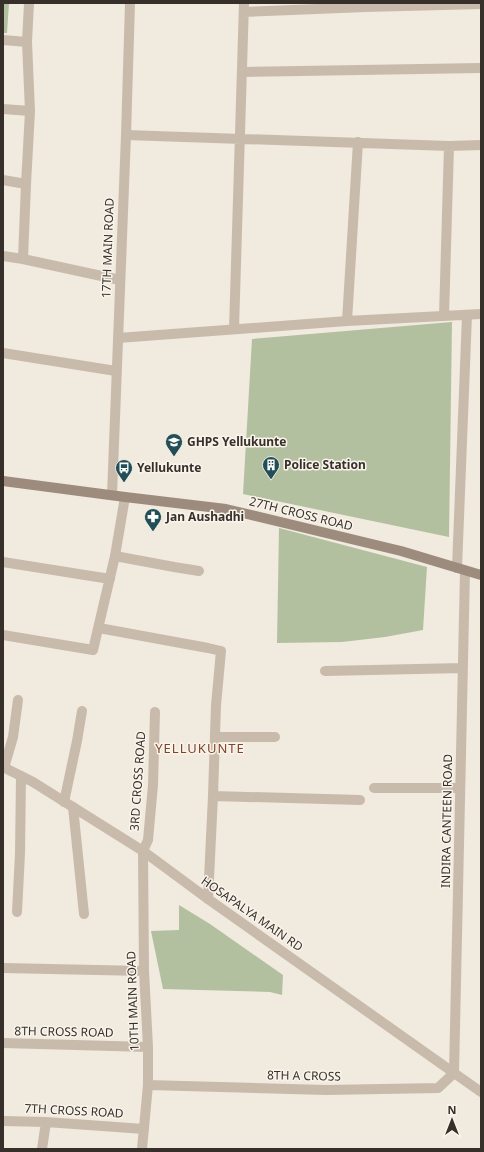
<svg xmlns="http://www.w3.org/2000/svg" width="484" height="1152" font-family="'Noto Sans',sans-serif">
  <rect width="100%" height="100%" fill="#f1eadf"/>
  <path fill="#b3c0a0" d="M3,3h6l-2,30h-4z
    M452,322l-3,215 -206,-43 9,-155z
    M279,528l148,39 -4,63 -38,7 -43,5 -65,1z
    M179,905l31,19 73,51 -1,20 -12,-3 -107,-3 -12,-58 28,-1z"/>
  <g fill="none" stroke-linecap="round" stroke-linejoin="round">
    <path stroke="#c9bbac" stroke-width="10" d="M244,12l122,-5 115,-3
      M3,40l24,2
      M242,72l239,-4
      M3,109l27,2
      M126,135l323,11 32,-1
      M3,180l23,4 4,-73 -3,-69 2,-39
      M3,256l20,3 97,21
      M23,259l3,-75
      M444,316l5,-170
      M347,321l11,-179
      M234,329l10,-326
      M118,338l229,-17 134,-7
      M3,353l113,18
      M115,556l59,11 25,4
      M3,562l107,17
      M457,568l10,-253
      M99,628l109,20 13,3 -5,54 -3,91 -5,103
      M3,635l90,15 22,-94 10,-59
      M325,671l138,-3
      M215,737h60
      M4,768l9,-31 5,-37
      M374,788h86
      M213,796l147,4
      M64,802l13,-61 5,-30
      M73,807l11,107
      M17,912l3,-59 1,-77
      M3,968l141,3
      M3,1043l145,4
      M148,1085l178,5 112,-2 16,-15 11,-502
      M3,1121l43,1 98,7
      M42,1149l4,-27
      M142,1149l6,-64v-38l-4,-76 -1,-120 5,-11 5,-55 2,-73"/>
    <path stroke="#c9bbac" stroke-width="10" d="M112,495l14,-360 4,-132
      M3,767l30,15 110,69 65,48 273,193"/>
    <path stroke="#9d8b7d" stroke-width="10" d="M3,481l122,16 101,12 175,42 80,24"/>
  </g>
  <defs>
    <symbol id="school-pin" viewBox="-11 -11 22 30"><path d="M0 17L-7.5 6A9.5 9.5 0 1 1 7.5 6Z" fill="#224f56" stroke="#f9f4eb"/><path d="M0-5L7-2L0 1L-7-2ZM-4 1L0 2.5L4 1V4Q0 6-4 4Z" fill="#fff"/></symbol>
    <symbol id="building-pin" viewBox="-11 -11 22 30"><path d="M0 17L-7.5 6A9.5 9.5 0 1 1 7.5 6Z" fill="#224f56" stroke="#f9f4eb"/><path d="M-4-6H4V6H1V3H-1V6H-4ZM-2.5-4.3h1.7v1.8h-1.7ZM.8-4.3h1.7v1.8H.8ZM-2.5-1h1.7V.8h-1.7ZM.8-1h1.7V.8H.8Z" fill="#fff"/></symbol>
    <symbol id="bus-pin" viewBox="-11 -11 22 30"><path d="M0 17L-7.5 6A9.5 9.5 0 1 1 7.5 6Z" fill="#224f56" stroke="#f9f4eb"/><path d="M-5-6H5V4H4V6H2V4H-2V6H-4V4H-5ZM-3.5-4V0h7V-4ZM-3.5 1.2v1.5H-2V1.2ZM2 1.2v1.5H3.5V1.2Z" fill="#fff"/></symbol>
    <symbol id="pharmacy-pin" viewBox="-11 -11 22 30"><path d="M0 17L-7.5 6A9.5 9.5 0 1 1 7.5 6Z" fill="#224f56" stroke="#f9f4eb"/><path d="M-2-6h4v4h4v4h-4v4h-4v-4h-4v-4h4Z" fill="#fff"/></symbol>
  </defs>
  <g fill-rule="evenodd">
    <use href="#school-pin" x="164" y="432" width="20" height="27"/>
    <use href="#building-pin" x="261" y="455" width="20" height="27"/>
    <use href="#bus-pin" x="114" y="458" width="20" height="27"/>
    <use href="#pharmacy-pin" x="143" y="507" width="20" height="27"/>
  </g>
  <g text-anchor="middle" stroke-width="3" stroke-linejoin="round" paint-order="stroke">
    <g font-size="12" fill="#372f2a" stroke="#f9f4eb">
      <text transform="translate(108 248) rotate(-88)" y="4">17TH MAIN ROAD</text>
      <text transform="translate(301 514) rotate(14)" y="4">27TH CROSS ROAD</text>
      <text transform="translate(138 781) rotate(-86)" y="4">3RD CROSS ROAD</text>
      <text transform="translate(447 821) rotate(-89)" y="4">INDIRA CANTEEN ROAD</text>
      <text transform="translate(252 914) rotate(35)" y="4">HOSAPALYA MAIN RD</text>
      <text transform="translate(133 1001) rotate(-92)" y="4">10TH MAIN ROAD</text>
      <text transform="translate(64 1032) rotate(1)" y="4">8TH CROSS ROAD</text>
      <text transform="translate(304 1076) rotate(1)" y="4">8TH A CROSS</text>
      <text transform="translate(74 1111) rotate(3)" y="4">7TH CROSS ROAD</text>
    </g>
    <g font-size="12" font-weight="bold" fill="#372f2a" stroke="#f9f4eb" text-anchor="start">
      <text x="187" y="446">GHPS Yellukunte</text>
      <text x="284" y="469">Police Station</text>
      <text x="137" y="472">Yellukunte</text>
      <text x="166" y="521">Jan Aushadhi</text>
    </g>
    <g font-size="13" letter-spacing="1" fill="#814428" stroke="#f9f4eb">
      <text x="200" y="753">YELLUKUNTE</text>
    </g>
  </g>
  <rect width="484" height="1152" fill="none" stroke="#372f2a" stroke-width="8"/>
  <g transform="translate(452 1120)" stroke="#f9f4eb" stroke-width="3" paint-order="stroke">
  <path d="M0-3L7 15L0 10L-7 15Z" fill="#372f2a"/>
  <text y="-6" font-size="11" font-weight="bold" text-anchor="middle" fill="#372f2a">N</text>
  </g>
</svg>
